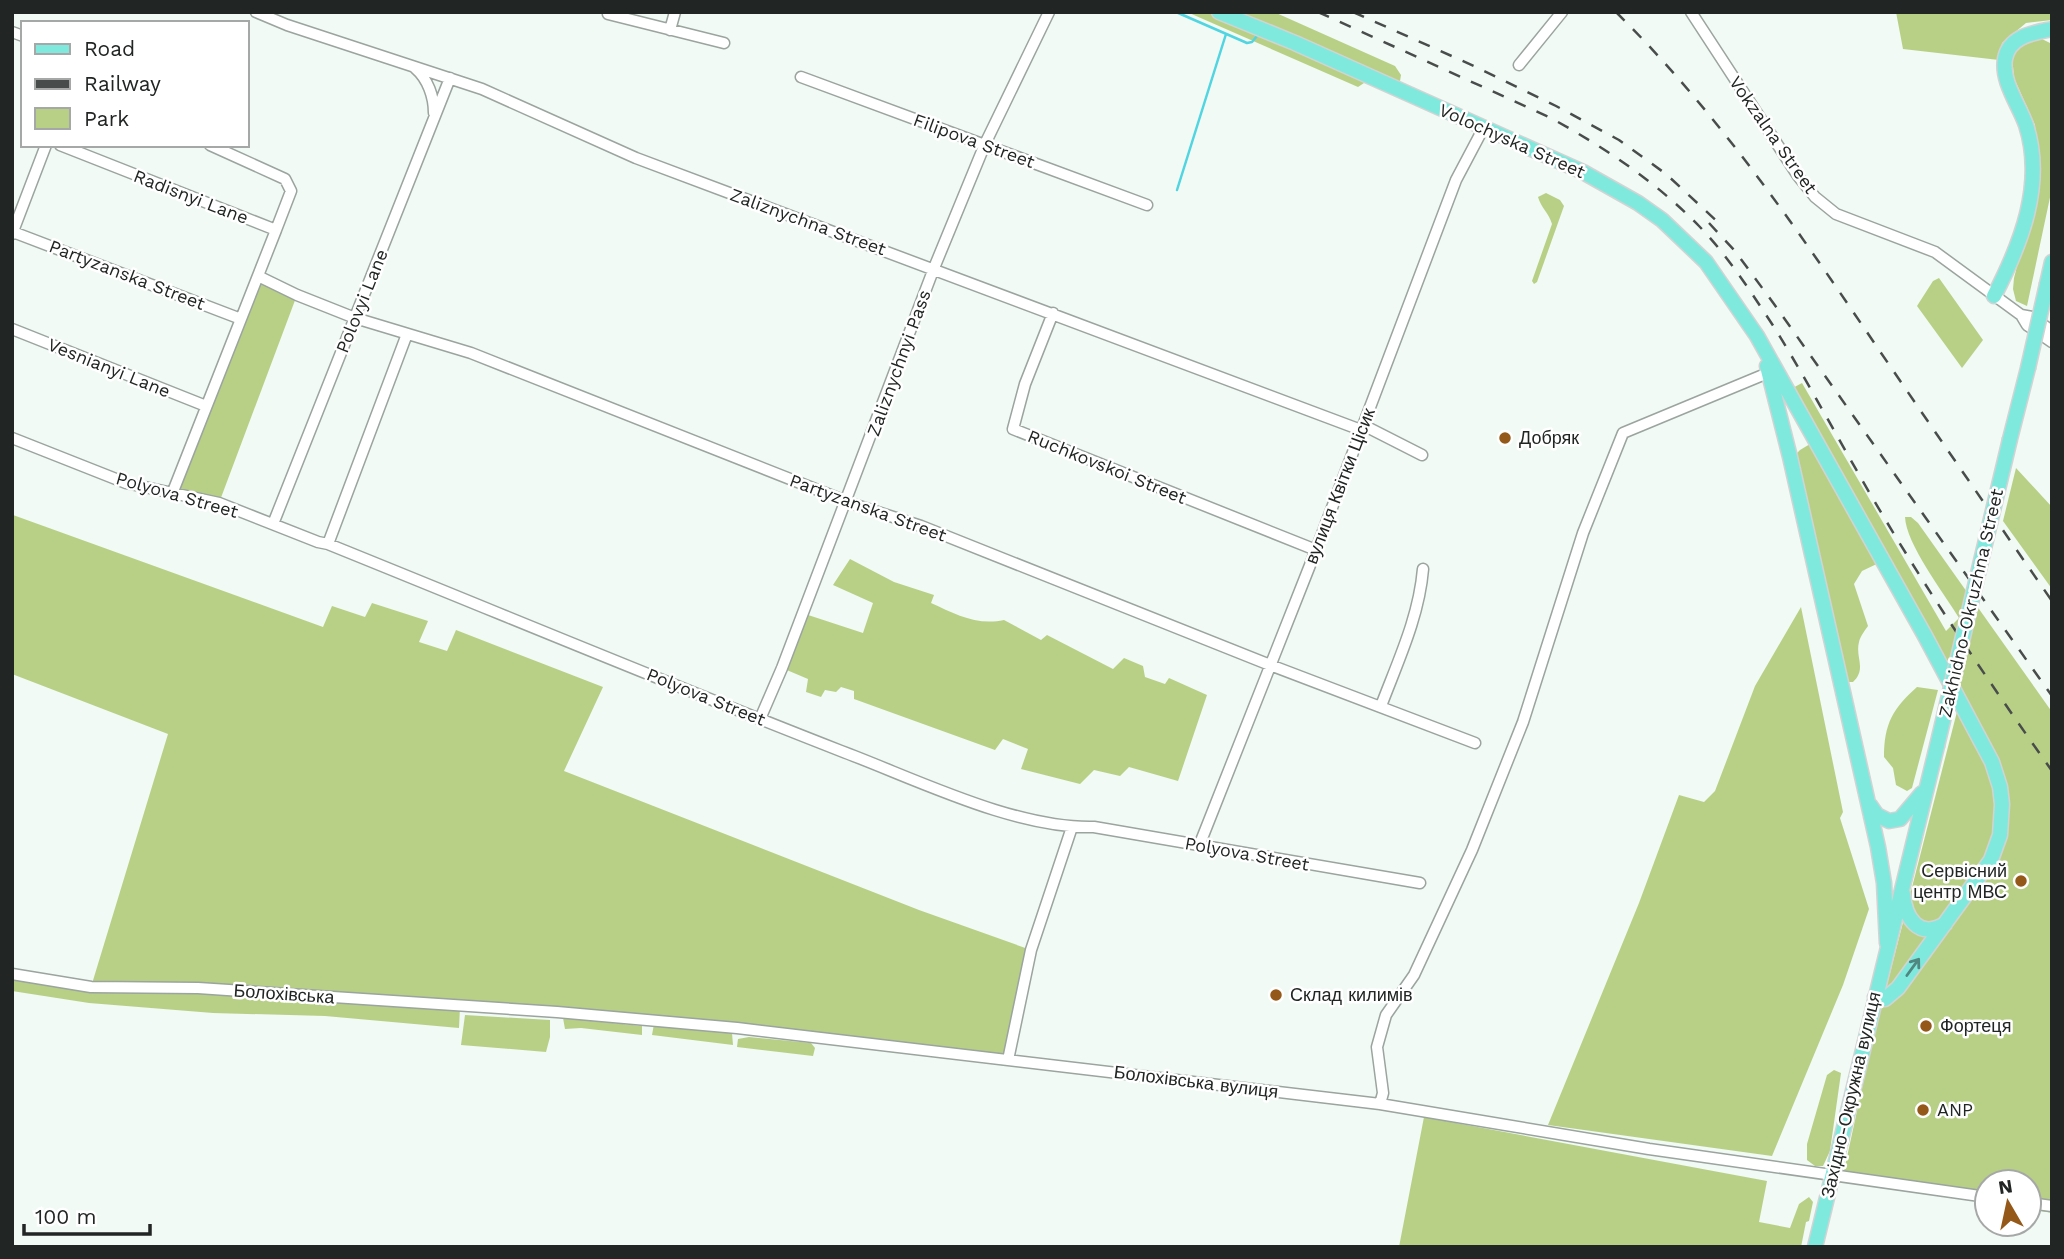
<svg xmlns="http://www.w3.org/2000/svg" width="2064" height="1259" font-family="'Work Sans',sans-serif">
  <rect width="100%" height="100%" fill="#f1faf5"/>
  <path fill="#b8d085" d="M1187,12h23l153,65 1,6 -6,4z
    M1233,12h41l121,54 6,9 -1,6 -6,1z
    M1896,12h156v8l-26,3 -24,20 -3,17 -96,-11z
    M2034,38l8,1 10,5v144l-25,118 -11,-5 -3,-12 1,-11 15,-58 8,-73 -2,-22 -21,-47 -2,-23 3,-7z
    M1546,193l14,7 4,6 -27,76 -3,2 -2,-3 20,-57c-3,-11 -11,-16 -14,-27z
    M260,277l37,18 -78,208 -47,-9z
    M1939,278l44,62 -21,28 -45,-62 16,-25z
    M1802,383l144,248 13,-13c-15,-25 -53,-74 -54,-101h6l7,6 134,189v501l-23,-4v-27h-42v21l-145,-23 28,-129 90,-351 -77,-139 -21,10 -8,13 14,42c-3,4 -8,11 -9,16 -4,15 8,27 -6,40h-5l-53,-227 5,-5 15,-9 -28,-50z
    M2016,468l36,39v82l-49,-68z
    M13,515l310,112 9,-21 33,11 7,-14 56,18 -9,21 28,9 9,-21 147,57 -39,84 355,139 112,40 -23,110 -132,-16 -416,-37 -1,21 -134,-12 -112,-3 -124,-10 -77,-12v-17l79,13 77,-253 -156,-60z
    M850,559l44,23 40,13 -3,8c24,11 46,23 73,17l37,20 6,-5 66,34 11,-11 19,8 2,11 20,7 4,-6 38,17 -29,86 -49,-14 -9,9 -26,-6 -14,14 -59,-15 7,-20 -25,-10 -8,11 -141,-51v-8l-13,-4 -5,5 -11,-2 -4,7 -15,-5 2,-13 -26,-11 20,-55 61,20 10,-30 -40,-18z
    M1801,607l42,205 -3,6 29,91 -26,76 -71,171 -224,-31 91,-222 40,-108 25,7 11,-11 40,-105z
    M1917,687l21,3 -26,98 -5,3 -11,-6 -3,-17 -9,-11c0,-33 9,-49 33,-70z
    M465,1015l85,5v17l-4,15 -85,-7z
    M563,1018l79,8v9l-61,-7 -16,1z
    M654,1024l78,9 1,12 -81,-10z
    M749,1037l62,6 4,5 -2,8 -76,-9 1,-8z
    M1834,1070l7,3 -11,78 -7,15h-8l-8,-6v-16l20,-69z
    M1424,1117l343,64 -8,41 31,6 9,-24 10,-7 4,5 -4,19 -3,1 -5,25h-402z"/>
  <g fill="none" stroke-linecap="round" stroke-linejoin="round">
    <path stroke="#51d5e1" stroke-width="2.5" d="M1176,12l71,31 5,-1 5,-6
      M1177,190l49,-156"/>
    <defs>
      <path id="minor" d="M256,12l31,13 195,64 154,69 725,272
        M1691,12l107,164 17,21 21,17 99,38 86,63 6,10 25,17
        M608,14l116,29
        M670,30l5,-18
        M12,32l11,4
        M1519,65l43,-53
        M415,68c13,11 19,29 19,45
        M801,77l346,128
        M60,145l216,85 -104,264
        M210,145l75,34 6,12 -15,39
        M13,232l228,87
        M12,234l34,-89
        M260,277l37,18 58,23 116,35 385,152 65,21 349,139 205,78
        M1053,313l-28,71 -12,45 303,121
        M2021,315l11,2 20,14
        M12,329l194,77
        M1363,425l59,30
        M12,438l114,45 93,20 99,39 10,2c171,69 341,140 513,207 75,28 174,78 253,76l326,56
        M273,524l177,-446
        M328,544l79,-210
        M1381,706c17,-45 38,-89 42,-137
        M760,719l22,-51 152,-400 51,-124 64,-132
        M1199,846l117,-296 140,-370 28,-53
        M12,974l79,13 107,1 359,24 180,16 643,76 269,45 338,48
        M1008,1060l23,-110 41,-123
        M1380,1104l3,-11 -6,-46 9,-32 28,-40 58,-125 51,-128 60,-189 40,-100 152,-63
        M2029,1203l23,3"/>
      <path id="major" d="M1219,12l76,31 288,129 55,31 24,17 44,42 51,74 168,300 67,126 8,25 2,17 -2,31 -9,25 -93,128 -13,11 -10,-2
        M2047,284l5,-22
        M1994,296c27,-52 51,-112 32,-171 -7,-20 -25,-44 -21,-66 4,-23 28,-26 47,-30
        M1767,366l23,91 88,390 6,36 3,60
        M2010,439l18,-71
        M1870,805l7,10 12,6 11,-2 22,-26
        M1903,894c2,24 16,46 42,30
        M1815,1247l122,-501"/>
    </defs>
    <use href="#minor" stroke="#9ba49f" stroke-width="13"/>
    <use href="#major" stroke="#d3d3d3" stroke-width="17"/>
    <use href="#minor" stroke="#fff" stroke-width="10"/>
    <use href="#major" stroke="#80e9dd" stroke-width="14"/>
    <path stroke="#484d4b" stroke-width="2.5" stroke-dasharray="12 12" stroke-linecap="butt" d="M1318,12l231,105c55,30 106,64 150,109 29,30 52,66 75,101 39,63 73,129 111,192 52,87 109,170 167,252
      M1353,12l121,54 82,40 63,34 47,34 55,51
      M1616,12c102,101 181,217 261,335 58,85 116,169 175,254
      M1709,223l26,28 39,53 278,392"/>
    <defs>
      <path id="major-bridge" d="M2028,368l19,-84
        M1937,746l73,-307"/>
    </defs>
    <use href="#major-bridge" stroke="#d3d3d3" stroke-width="17" stroke-linecap="butt"/>
    <use href="#major-bridge" stroke="#80e9dd" stroke-width="14"/>
  </g>
  <defs><path id="oneway-shaft" d="M-6 0H5M1.5-3L5.5 0L1.5 3" fill="none" stroke-width="1.6" stroke-linecap="round" stroke-linejoin="round" transform="scale(1.75)"/></defs>
  <use stroke="#508780" href="#oneway-shaft" transform="translate(1913 967) rotate(-54)"/>
  <g fill="#945918" stroke="#fff" stroke-width="2.5">
    <circle cx="1505" cy="438" r="7"/>
    <circle cx="2021" cy="881" r="7"/>
    <circle cx="1276" cy="995" r="7"/>
    <circle cx="1926" cy="1026" r="7"/>
    <circle cx="1923" cy="1110" r="7"/>
  </g>
  <g text-anchor="middle" stroke-width="5" stroke-linejoin="round" paint-order="stroke">
    <g font-size="18" fill="#212523" stroke="#fff">
      <text transform="translate(1773 135) rotate(55)" y="6">Vokzalna Street</text>
      <text transform="translate(974 141) rotate(20)" y="6">Filipova Street</text>
      <text transform="translate(1512 141) rotate(24)" y="6">Volochyska Street</text>
      <text transform="translate(191 197) rotate(21)" y="6">Radisnyi Lane</text>
      <text transform="translate(808 222) rotate(20)" y="6">Zaliznychna Street</text>
      <text transform="translate(127 275) rotate(21)" y="6">Partyzanska Street</text>
      <text transform="translate(362 301) rotate(-68)" y="6">Polovyi Lane</text>
      <text transform="translate(899 363) rotate(-70)" y="6">Zaliznychnyi Pass</text>
      <text transform="translate(109 368) rotate(22)" y="6">Vesnianyi Lane</text>
      <text transform="translate(1107 467) rotate(22)" y="6">Ruchkovskoi Street</text>
      <text transform="translate(1340 486) rotate(-69)" y="6">вулиця Квітки Цісик</text>
      <text transform="translate(177 495) rotate(16)" y="6">Polyova Street</text>
      <text transform="translate(868 508) rotate(20)" y="6">Partyzanska Street</text>
      <text transform="translate(1971 603) rotate(-77)" y="6">Zakhidno-Okruzhna Street</text>
      <text transform="translate(706 697) rotate(22)" y="6">Polyova Street</text>
      <text transform="translate(1247 854) rotate(10)" y="6">Polyova Street</text>
      <text transform="translate(284 994) rotate(4)" y="6">Болохівська</text>
      <text transform="translate(1196 1082) rotate(7)" y="6">Болохівська вулиця</text>
      <text transform="translate(1851 1095) rotate(-77)" y="6">Західно-Окружна вулиця</text>
    </g>
    <g font-size="18" fill="#212523" stroke="#fff" text-anchor="start">
      <text x="1519" y="444">Добряк</text>
      <text x="2007" y="877" text-anchor="end">Сервісний<tspan x="2007" dy="21">центр МВС</tspan></text>
      <text x="1290" y="1001">Склад килимів</text>
      <text x="1940" y="1032">Фортеця</text>
      <text x="1937" y="1116">ANP</text>
    </g>
  </g>
  <rect width="2064" height="1259" fill="none" stroke="#212523" stroke-width="28"/>
  <rect x="21" y="21" width="228" height="126" fill="#ffffff" stroke="#a6a8a7" stroke-width="2"/>
  <rect x="35" y="44" width="35" height="10" fill="#80e9dd" stroke="#a6a8a7" stroke-width="2"/>
  <text x="84" y="56" font-size="21" fill="#212523">Road</text>
  <rect x="35" y="79" width="35" height="10" fill="#484d4b" stroke="#a6a8a7" stroke-width="2"/>
  <text x="84" y="91" font-size="21" fill="#212523">Railway</text>
  <rect x="35" y="108" width="35" height="21" fill="#b8d085" stroke="#a6a8a7" stroke-width="2"/>
  <text x="84" y="126" font-size="21" fill="#212523">Park</text>
  <g transform="translate(2008 1203) rotate(351)"><circle r="33" fill="#ffffff" stroke="#a6a8a7" stroke-width="2"/>
  <path d="M0-5L12 26L0 18L-12 26Z" fill="#945918"/>
  <text y="-10" font-size="19" font-weight="bold" text-anchor="middle" fill="#212523">N</text>
  </g>
  <path d="M24 1224v10h126v-10" fill="none" stroke="#212523" stroke-width="3.5"/>
  <text x="35" y="1224" font-size="21" fill="#212523" stroke="#ffffff" stroke-width="5" paint-order="stroke">100 m</text>
</svg>
